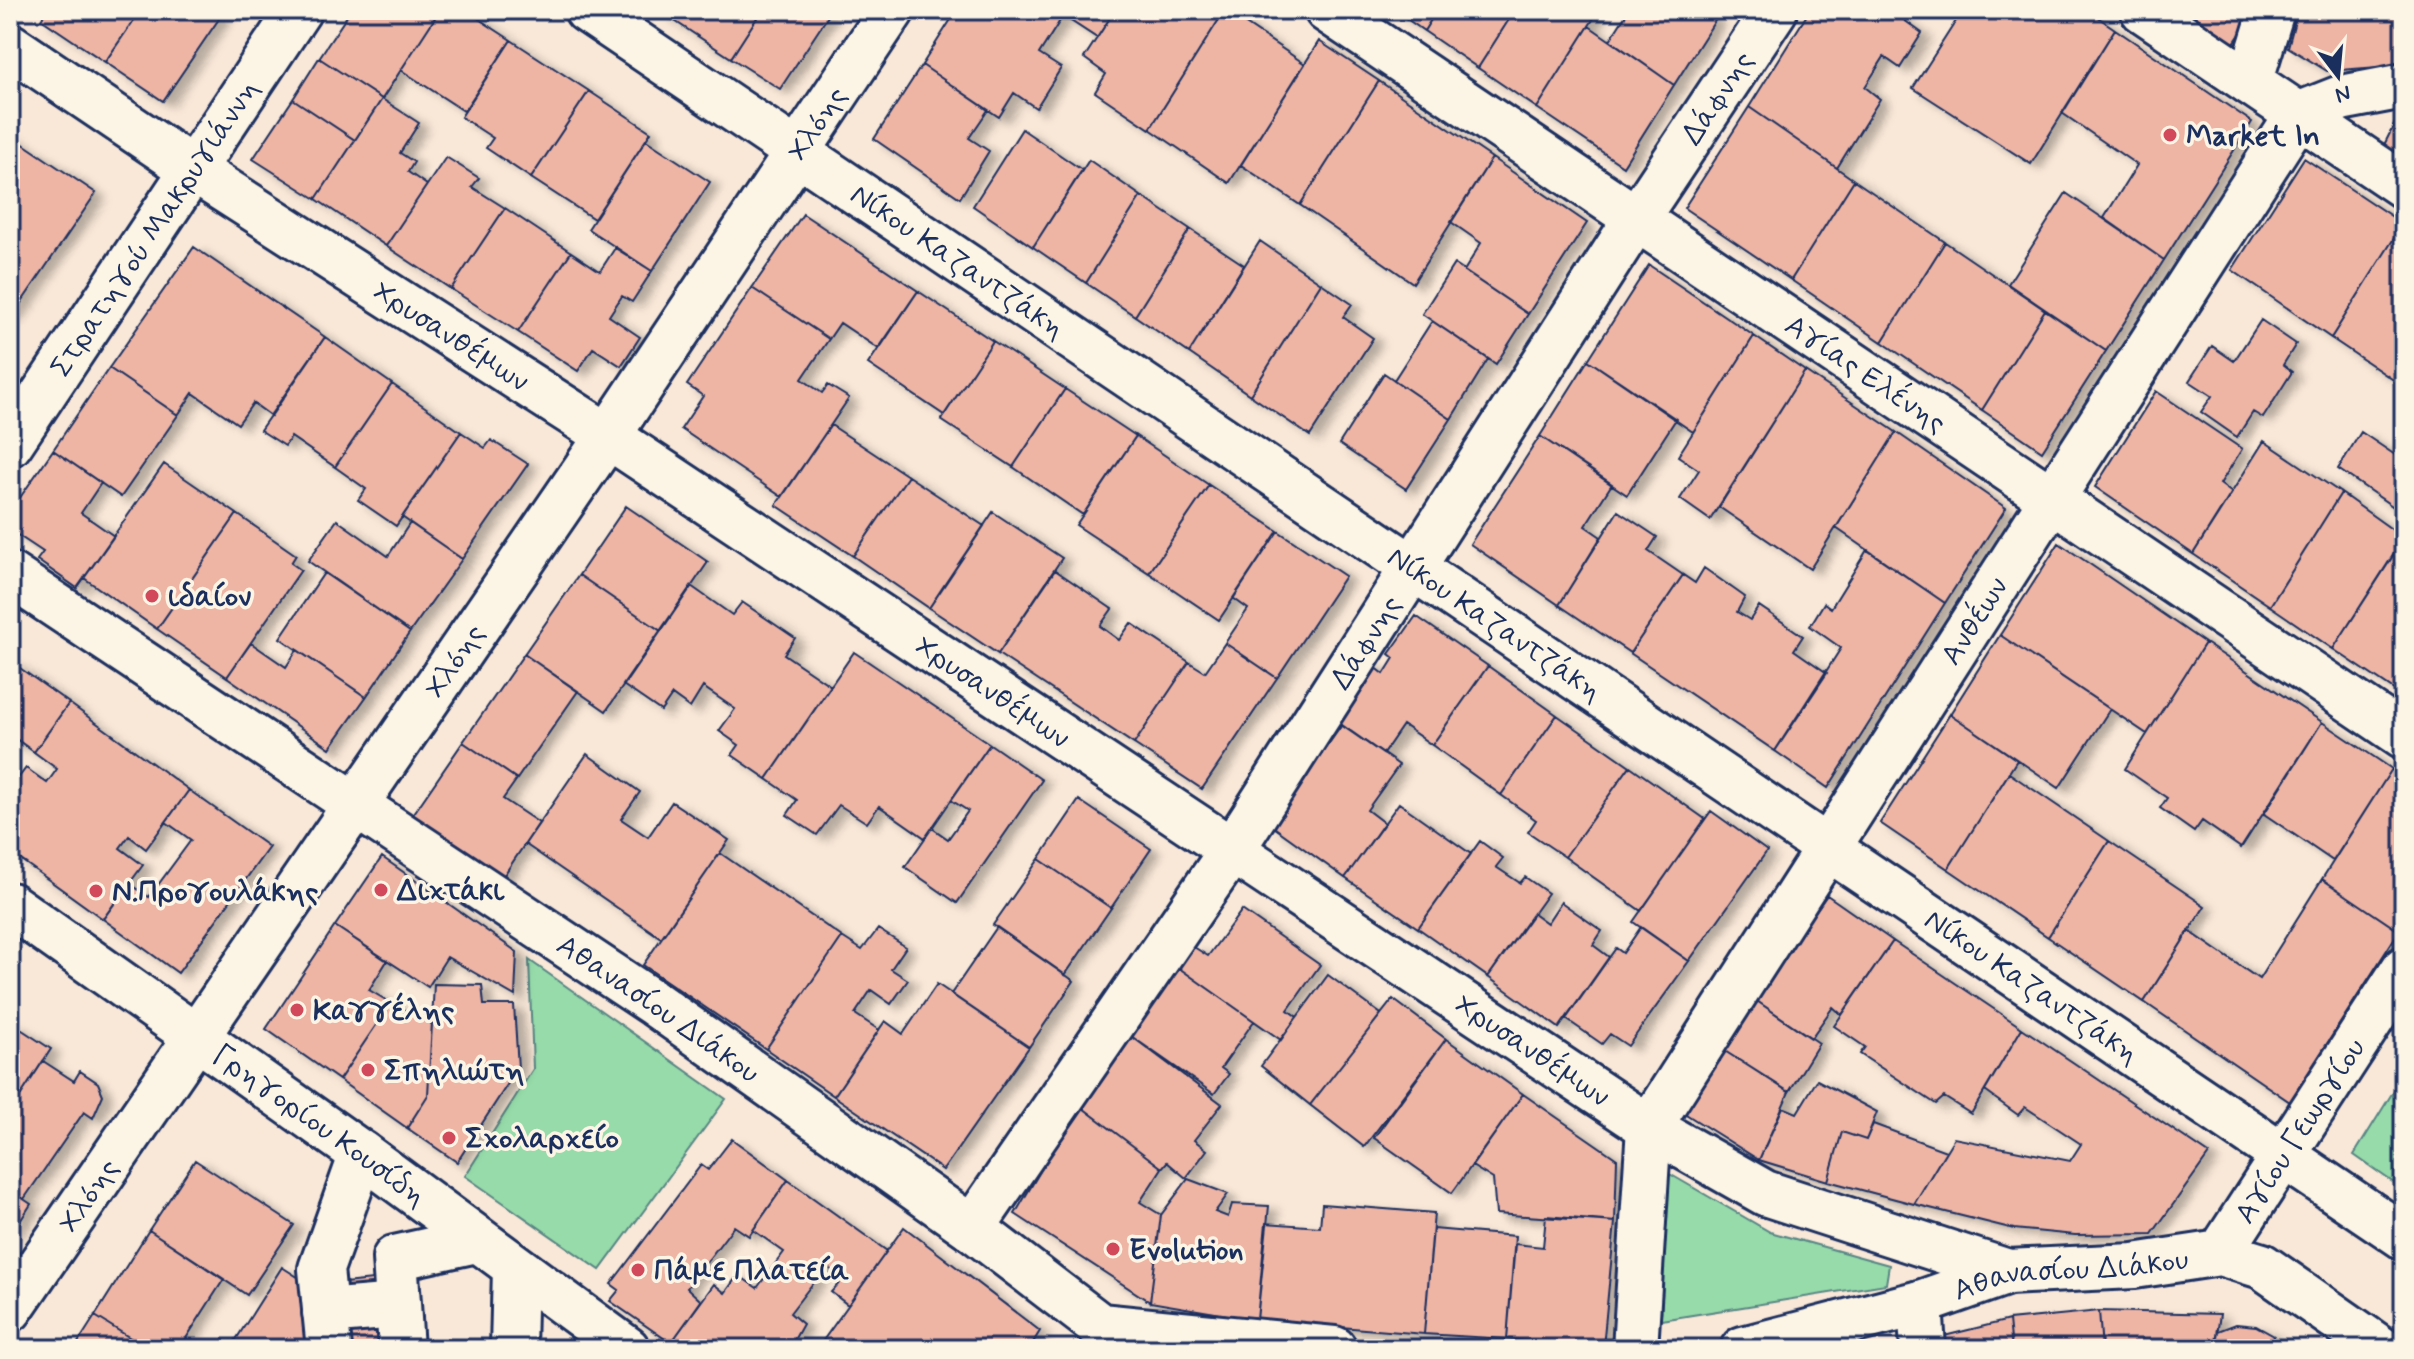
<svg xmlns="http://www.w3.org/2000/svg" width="2414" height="1359" font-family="Mynerve,sans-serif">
  <defs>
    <filter id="shadow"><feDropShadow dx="9" dy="5" stdDeviation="4" flood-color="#0004"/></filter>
  </defs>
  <rect width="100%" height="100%" fill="#f9e8d8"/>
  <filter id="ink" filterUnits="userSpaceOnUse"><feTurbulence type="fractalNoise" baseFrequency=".0125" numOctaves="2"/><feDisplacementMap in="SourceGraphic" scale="16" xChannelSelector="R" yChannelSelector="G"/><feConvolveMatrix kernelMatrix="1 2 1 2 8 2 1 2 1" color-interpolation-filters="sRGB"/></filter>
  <g filter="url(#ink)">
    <path fill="#96dba9" stroke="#588584" stroke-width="2" d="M529,960l197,139 -126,171 -135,-94 68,-107z
      M2404,1074v116l-50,-35z
      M1668,1173l102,59 119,33 -3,19 -225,36z"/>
    <path fill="#eeb5a5" stroke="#1b2f5e" stroke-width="2" filter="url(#shadow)" d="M47,10h94l-36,52 -64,-43z
      M141,10h84l-62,91 -58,-39z
      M351,10h89l-58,89 -63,-41z
      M440,10h25l46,30 -47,71 -63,-41z
      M658,10h104l-31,48z
      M762,10h70l-52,79 -49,-31z
      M957,10h158l-18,28 -34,-22 -24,38 22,14 -25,40 -22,-15 -15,24 -77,-52z
      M1115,10h110l-75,119 -55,-37 11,-18 -22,-16z
      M1225,10l80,54 -76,119 -79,-54z
      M1394,10h43l-13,21z
      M1437,10h78l-37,58 -54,-37z
      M1515,10h84l-62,98 -59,-40z
      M1629,10h74l13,9 -42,66 -64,-45z
      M1810,10h80l32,23 -22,35 -16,-11 -19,30 15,12 -43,69 -88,-61z
      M1963,10h124l28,19 -84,135 -118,-76z
      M2175,10h75l-4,15 -16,24z
      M2298,10h106v55l-77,6 -39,-24z
      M1589,26l85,59 -51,81 -86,-58z
      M2115,29l137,93 -88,138 -60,-42 33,-53 -75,-52z
      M511,40l78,51 -58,87 -45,-30 7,-10 -32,-21z
      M1319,41l60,40 -79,124 -59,-40z
      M319,58l63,41 -27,41 -62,-41z
      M922,65l66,45 -19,28 20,13 -29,47 -86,-59z
      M1379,81l113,77 -79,125 -113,-78z
      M589,91l62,41 -57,87 -63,-41z
      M293,99l62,41 -39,59 -63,-40z
      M382,99l37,24 -19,30 14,9 -6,10 19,13 -41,61 -70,-47z
      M2404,105v56l-21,-14z
      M1749,107l105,73 -63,100 -107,-72z
      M1022,129l60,41 -49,77 -60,-41z
      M10,135l86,58 -86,126z
      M646,140l64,42 -58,89 -64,-42z
      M446,157l33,21 -7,9 33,21 -54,81 -65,-43z
      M1492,158l95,65 -59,91 -64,-43 17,-28 -30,-21z
      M2304,158l99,66 -72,114 -99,-68z
      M1089,160l52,36 -55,87 -53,-36z
      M1854,180l91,62 -63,100 -91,-62z
      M2066,193l98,67 -58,91 -98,-67z
      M1141,196l49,33 -55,87 -49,-33z
      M505,208l66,44 -53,80 -67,-43z
      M803,214l115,77 -39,58 -39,-26 -11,16 -77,-51z
      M2403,224l1,1v162l-73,-49z
      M1190,229l54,36 -55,88 -54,-37z
      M1260,241l61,42 -71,112 -61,-42z
      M1945,242l100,68 -63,100 -100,-68z
      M194,247l131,90 -54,79 -18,-13 -15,21 -45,-31 -15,22 -69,-47z
      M615,248l37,23 -20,31 -10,-6 -13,20 31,21 -19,29 -28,-18 -15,23 -60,-39 53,-80 29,19z
      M1454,264l74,50 -32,50 -74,-50z
      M1649,265l105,71 -61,96 -105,-72z
      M1321,283l31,21 -9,13 30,21 -63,98 -60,-41z
      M752,288l77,51 -27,40 20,14 6,-8 21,13 -67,99 -101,-68 22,-33 -16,-11z
      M918,291l75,50 -49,74 -76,-51z
      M2045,310l61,41 -64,100 -60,-41z
      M2261,320l35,24 -13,21 9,7 -29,46 -10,-6 -16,25 -36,-25 11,-16 -23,-15 23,-35 22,15z
      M1432,321l56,38 -37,60 -57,-39z
      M1754,336l51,35 -95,149 -30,-21 19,-29 -21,-14z
      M325,337l67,47 -57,83 -44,-30 -6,9 -25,-16z
      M993,341l72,48 -52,78 -72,-47z
      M1588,360l88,59 -49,76 -87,-59z
      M109,368l69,47 -57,82 -68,-47z
      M1805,371l91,61 -86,137 -91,-62z
      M1384,373l67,46 -45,70 -67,-45z
      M392,384l69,48 -65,94 -38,-26 8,-11 -31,-22z
      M1065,389l71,47 -53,79 -70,-48z
      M2156,391l86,58 -22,35 12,9 -39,61 -98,-67z
      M831,425l77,51 -55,80 -77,-51z
      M461,432l24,16 6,-8 37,24 -66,95 -60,-42z
      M1896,432l110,76 -61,95 -109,-75z
      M2361,432l43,29v53l-66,-45z
      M1136,436l73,49 -60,88 -73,-48z
      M1540,436l72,48 -27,42 16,11 -42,68 -89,-61z
      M2264,441l77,52 -71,113 -77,-52z
      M53,450l48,33 -20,30 33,23 -37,52 -40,-28 6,-8 -33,-22v-18z
      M164,464l73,50 -80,115 -73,-51z
      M908,476l76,50 -55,82 -76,-52z
      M1209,485l69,46 -59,89 -70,-47z
      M2341,493l63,45 -71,111 -63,-43z
      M626,506l82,56 -47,69 -82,-56z
      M1618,511l39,26 -9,14 35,24 -53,78 -71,-48z
      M993,512l69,46 -64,96 -69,-46z
      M237,514l59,41 -5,8 10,7 -74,107 -70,-48z
      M337,520l51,36 22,-33 52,36 -52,73 -102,-71z
      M1278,531l67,45 -68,102 -52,-35 23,-34 -15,-11z
      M2059,543l146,100 -58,91 -147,-99z
      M1867,550l78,53 -117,185 -53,-37 66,-103 -31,-22 14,-23 7,5z
      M2395,553l9,7v114l-10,16 -61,-41z
      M1704,568l41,29 -8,15 13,8 9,-14 44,30 -9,14 33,23 -52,78 -145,-98 53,-78 12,8z
      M1055,570l57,39 -12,17 19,14 12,-17 58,39 -55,82 -136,-90z
      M324,573l86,59 -44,65 -86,-59z
      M579,575l82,56 -55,80 -82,-57z
      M691,586l41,29 10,-13 53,36 -11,16 47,32 -64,93 -35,-24 7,-10 -20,-14 16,-22 -32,-22 -13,21 -18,-13 -11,16 -38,-26z
      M1416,616l72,50 -56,79 -29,-20 -20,29 -52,-36 39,-55 14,11 10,-16 -5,-4z
      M2000,635l110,74 -51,79 -109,-74z
      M251,643l35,24 11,-17 69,47 -36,51 -103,-71z
      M1225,643l52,35 -75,111 -68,-45 55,-82 16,10z
      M2205,643l117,79 -81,126 -39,-27 -8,11 -34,-24 7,-10 -42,-29z
      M854,652l136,92 -65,94 -46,-32 -12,17 -28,-18 -22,30 -30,-20 10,-15 -30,-21z
      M524,654l54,37 -61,88 -54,-37z
      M10,661l59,42 -35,49 -18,-13 -6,8z
      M1488,666l69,49 -56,80 -69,-50z
      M69,703l120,87 -43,59 -17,-13 -9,12 23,17 -40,54 -93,-67v-63l16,-21 21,15 10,-14 -23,-17z
      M1950,714l67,46 -69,109 -68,-46z
      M1557,715l73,51 -65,91 -37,-25 8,-12 -35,-25z
      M2322,722l70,47 -59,92 -69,-47z
      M1342,725l57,40 -32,45 17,13 -39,55 -74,-53z
      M463,742l54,37 -14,20 36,24 -37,55 -90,-62z
      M990,744l52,36 -85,123 -52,-36 27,-39 16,11 20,-28 -17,-11z
      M587,754l53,38 -19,27 27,18 24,-35 57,38 -68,98 -136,-94z
      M1630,766l75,53 -64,92 -76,-54z
      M2392,769l12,9v144l-5,9 -77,-52z
      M2009,773l100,68 -61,96 -100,-68z
      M189,790l80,57 -91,126 -75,-54 26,-36 20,14 42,-57 -25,-18z
      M1079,800l72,49 -40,59 -72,-49z
      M1399,803l72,51 -53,74 -73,-50z
      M1711,811l56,40 -78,110 -56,-39z
      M1480,841l23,17 -7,9 24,16 5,-6 23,16 -60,84 -70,-49z
      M2109,841l96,65 -61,96 -96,-65z
      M720,853l122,84 -76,112 -123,-84z
      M382,857l135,95 -2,44 -68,-39 -19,30 -93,-61z
      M1039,859l72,49 -46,67 -72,-50z
      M2322,879l77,52 -109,171 -146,-100 45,-71 70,48z
      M1827,895l66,46 -51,74 -9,-8 -22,31 -57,-39z
      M1561,902l41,29 -9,14 16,12 -50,71 -71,-51 45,-64 14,10z
      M1242,910l78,55 -32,45 9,7 -16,23 -102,-72 15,-21 14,9z
      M335,926l52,35 -18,29 22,13 -52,77 -73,-51z
      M997,927l77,54 -45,66 -78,-53z
      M1641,927l48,34 -61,85 -18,-12 -8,10 -36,-25 50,-71 7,5z
      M878,929l28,18 -15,22 17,11 -17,24 -20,-14 -16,24 24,16 -45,66 -68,-47 76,-112 20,13z
      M1893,941l129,87 -51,86 -27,-17 -8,7 -76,-50 5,-7 -31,-21z
      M1179,968l75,53 -33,47 8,6 -15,20 -83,-58z
      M1328,975l53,39 -71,91 -49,-39z
      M434,984l48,1 2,20h30l4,63 -61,94 -50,-34 21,-33z
      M937,984l92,63 -86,123 -109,-74 51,-75 18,13z
      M1393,999l53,40 -82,108 -54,-42z
      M1754,999l65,44 -30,49 -69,-44z
      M391,1003l41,21 -4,71 -21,33 -68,-48z
      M10,1022l41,27 -41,63z
      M2022,1028l187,126 -57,80 -77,1 -61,-6 -100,-25 40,-66 116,23 11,-17 -56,-37 -7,8 -33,-24z
      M1131,1036l91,68 -28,36 13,10 -21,28 -19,-16 -5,6 -83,-63z
      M1446,1039l77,55 -71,99 -78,-55z
      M1720,1048l69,44 -30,68 -78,-49z
      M43,1061l31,20 6,-10 18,12 5,12 -10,23 -9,-6 -60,87 -14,-9v-78z
      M1817,1080l60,32 -11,28 -24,-8 -14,49 -69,-21 24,-53 14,6z
      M1523,1094l94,65 -2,63 -119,-8 -3,-35 -21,-13z
      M1079,1105l83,63 -22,34 21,13 -11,87 -135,-88z
      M1873,1124l73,27 -32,53 -86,-23 14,-49 24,8z
      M732,1139l56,41 -39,56 -15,-10 -47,62 14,13 -30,42 -61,-42 9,-11 -8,-6 90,-119 7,5z
      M195,1160l99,65 -47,70 -98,-65z
      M1188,1179l40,15 -13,18 13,5 4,-13 37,2 -12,114 -107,-18 11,-87z
      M788,1180l99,71 -39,54 -17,-13 13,-14 -18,-12 -36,47 13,11 -14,25h-110l-8,-6 43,-59 11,9 13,-18 19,13 27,-36 -31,-22z
      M10,1190l21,14 -21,33z
      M1322,1204l112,9 -10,121 -167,-14 9,-97 54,4z
      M1546,1216l69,6 -12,125 -96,-8 8,-95 28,3z
      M904,1227l136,104 -11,18h-212z
      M1433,1229l82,7 -8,103 -83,-5z
      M149,1230l75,49 -39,61 8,5 -2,4h-43l-53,-33z
      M282,1267l28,18 -2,64h-78z
      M382,1279l6,70h-47l-6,-65z
      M2099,1311l121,3 -5,35h-113z
      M2099,1311l3,38h-90l-3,-29z
      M95,1316l53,33h-74z
      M2009,1320l3,29h-66l-2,-13z
      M2236,1324l20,2 18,10 -3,12 6,1h-62l3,-18z"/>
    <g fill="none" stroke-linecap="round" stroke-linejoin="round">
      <defs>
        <g id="minor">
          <path id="s1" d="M587,10l1817,1227"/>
          <path id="s2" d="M1327,10l1077,726"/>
          <path d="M2143,10l261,176"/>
          <path id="s3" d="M10,46l185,125 413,265 1041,691 116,66 243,79"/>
          <path d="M2250,82l22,-72"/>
          <path d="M2298,115l43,-17 63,-12"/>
          <path id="s4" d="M10,444l289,-434"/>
          <path id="s5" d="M10,575l645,429 317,224 128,98 234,23"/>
          <path id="s6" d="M10,905l352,249 265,195"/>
          <path id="s7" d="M972,1228l260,-378 404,-631 139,-209"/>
          <path id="s8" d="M2220,1253l184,-284"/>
          <path d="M1920,1303l3,46"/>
          <path id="s9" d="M10,1309l598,-873 284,-426"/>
          <path d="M325,1312l72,-6"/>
          <path d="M329,1349l-8,-80 41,-115"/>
          <path d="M401,1349l-6,-91 81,-18"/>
          <path d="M513,1349l2,-81"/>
          <path id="s10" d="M1635,1349l14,-222 649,-1012"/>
          <path id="s11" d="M1743,1349l177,-46 88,-31 126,-6 86,-13 42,13 119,83"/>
        </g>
      </defs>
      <use href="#minor" stroke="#1b2f5e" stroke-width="50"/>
      <use href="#minor" stroke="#fcf5e5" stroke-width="44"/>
    </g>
  </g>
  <g fill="#d1495b" stroke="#fcf5e5" stroke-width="3">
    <circle cx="2170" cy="135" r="8"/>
    <circle cx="152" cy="596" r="8"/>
    <circle cx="381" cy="890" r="8"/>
    <circle cx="96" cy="891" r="8"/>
    <circle cx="297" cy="1010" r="8"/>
    <circle cx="368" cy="1070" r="8"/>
    <circle cx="449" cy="1138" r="8"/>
    <circle cx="1113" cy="1249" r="8"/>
    <circle cx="638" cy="1270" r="8"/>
  </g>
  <g text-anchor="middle" stroke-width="7" stroke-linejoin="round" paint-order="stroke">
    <g font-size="30" fill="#1b2f5e" stroke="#fcf5e5">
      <text dy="10" stroke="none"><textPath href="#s7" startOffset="1354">Δάφνης</textPath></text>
      <text dy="10" stroke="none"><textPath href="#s9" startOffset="1434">Χλόης</textPath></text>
      <text dy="10" stroke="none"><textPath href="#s4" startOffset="260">Στρατηγού Μακρυγιάννη</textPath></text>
      <text dy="10" stroke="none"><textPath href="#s1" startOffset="448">Νίκου Καζαντζάκη</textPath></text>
      <text dy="10" stroke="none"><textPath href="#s3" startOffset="528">Χρυσανθέμων</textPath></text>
      <text dy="10" stroke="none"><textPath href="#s2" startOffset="650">Αγίας Ελένης</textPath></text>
      <text dy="10" stroke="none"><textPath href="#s10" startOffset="824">Ανθέων</textPath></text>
      <text dy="10" stroke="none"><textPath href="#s1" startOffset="1096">Νίκου Καζαντζάκη</textPath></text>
      <text dy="10" stroke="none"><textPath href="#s7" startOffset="706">Δάφνης</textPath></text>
      <text dy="10" stroke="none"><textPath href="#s9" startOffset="786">Χλόης</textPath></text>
      <text dy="10" stroke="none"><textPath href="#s3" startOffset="1176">Χρυσανθέμων</textPath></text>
      <text dy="10" stroke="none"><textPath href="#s1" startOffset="1744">Νίκου Καζαντζάκη</textPath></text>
      <text dy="10" stroke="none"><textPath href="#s5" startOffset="780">Αθανασίου Διάκου</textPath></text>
      <text dy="10" stroke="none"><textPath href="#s3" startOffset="1824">Χρυσανθέμων</textPath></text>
      <text dy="10" stroke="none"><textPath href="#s6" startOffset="380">Γρηγορίου Κουσίδη</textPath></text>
      <text dy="10" stroke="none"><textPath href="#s8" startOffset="146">Αγίου Γεωργίου</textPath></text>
      <text dy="10" stroke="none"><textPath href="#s9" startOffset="138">Χλόης</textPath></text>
      <text dy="10" stroke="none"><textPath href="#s11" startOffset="338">Αθανασίου Διάκου</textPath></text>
    </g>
    <g font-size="30" font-weight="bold" fill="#1b2f5e" stroke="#fcf5e5" text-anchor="start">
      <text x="2186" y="145">Market In</text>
      <text x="168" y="606">ιδαίον</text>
      <text x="397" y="900">Διχτάκι</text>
      <text x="112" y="901">Ν.Προγουλάκης</text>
      <text x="313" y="1020">Καγγέλης</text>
      <text x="384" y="1080">Σπηλιώτη</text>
      <text x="465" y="1148">Σχολαρχείο</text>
      <text x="1129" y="1259">Evolution</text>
      <text x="654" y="1280">Πάμε Πλατεία</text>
    </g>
  </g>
  <rect width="2414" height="1359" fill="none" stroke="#fcf5e5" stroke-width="40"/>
  <rect x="20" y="20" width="2374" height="1319" fill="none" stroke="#1b2f5e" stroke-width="3" filter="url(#ink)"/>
  <g transform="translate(2338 76) rotate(164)" stroke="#fcf5e5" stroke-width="6" paint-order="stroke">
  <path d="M0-6L14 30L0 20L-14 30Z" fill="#1b2f5e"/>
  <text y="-12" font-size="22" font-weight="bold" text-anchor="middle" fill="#1b2f5e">N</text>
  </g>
</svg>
